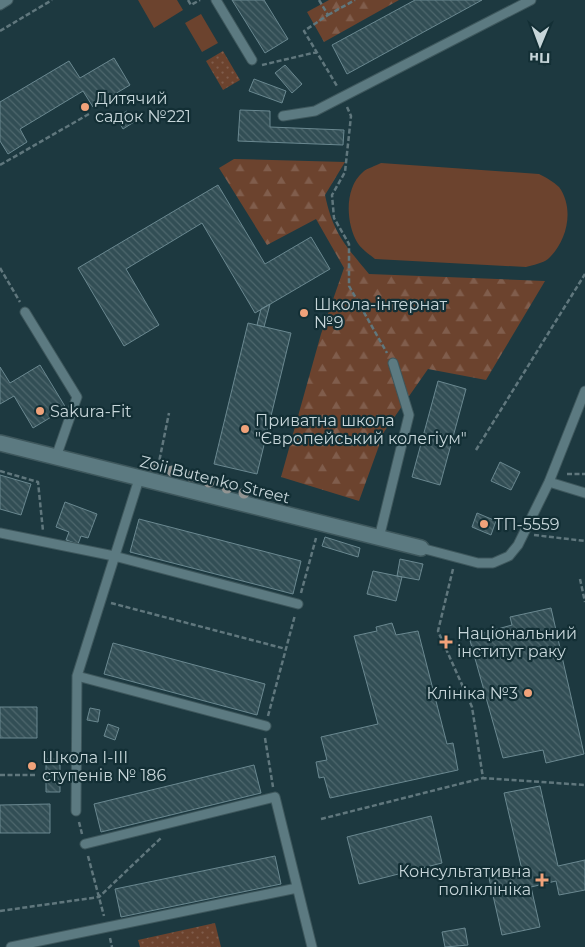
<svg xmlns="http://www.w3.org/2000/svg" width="585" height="947" font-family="Montserrat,sans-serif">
  <defs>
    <pattern id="grass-dots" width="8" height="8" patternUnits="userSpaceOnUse" patternTransform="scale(1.25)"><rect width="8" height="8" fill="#6c432e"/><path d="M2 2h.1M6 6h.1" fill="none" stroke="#805d4c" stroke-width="1.8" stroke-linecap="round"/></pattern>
    <pattern id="forest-firs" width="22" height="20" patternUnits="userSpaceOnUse" patternTransform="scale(1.25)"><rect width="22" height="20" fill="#6c432e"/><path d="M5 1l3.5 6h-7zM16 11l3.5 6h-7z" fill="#805d4c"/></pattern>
    <pattern id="building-back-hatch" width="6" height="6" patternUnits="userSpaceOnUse" patternTransform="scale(1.25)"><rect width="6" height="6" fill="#324e55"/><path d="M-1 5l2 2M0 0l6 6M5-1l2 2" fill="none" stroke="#4e676d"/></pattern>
  </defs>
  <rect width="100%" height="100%" fill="#1d3940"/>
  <path fill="url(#grass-dots)" d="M223,51l17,29 -17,10 -17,-29z
    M215,923l6,24h-81l-2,-7z"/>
  <path fill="url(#forest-firs)" d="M329,0h70l-75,42 -17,-30z
    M234,159l111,3 -20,33c8,38 20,50 44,79l176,7 -59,99 -58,-11 -44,63 -25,69 -78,-24 40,-143 23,-66 -28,-49 -49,26 -48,-77z"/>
  <path fill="#6c432e" d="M138,0h39l6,10 -29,18z
    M201,14l17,29 -16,9 -17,-29z
    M381,163l158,11c6,3 15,8 20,13 16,22 8,55 -11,72 -5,4 -15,6 -22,8l-151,-8c-6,-5 -14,-10 -18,-17 -11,-19 -13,-54 6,-70 4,-4 13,-6 18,-9z"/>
  <path fill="url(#building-back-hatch)" stroke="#6a8890" d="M232,0h32l24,39 -23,14z
    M415,0h67l-135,74 -15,-29z
    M114,58l16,27 -37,22 -10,-16 -63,38 7,13 -19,12 -8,-13v-39l69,-41 11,17z
    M285,65l17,19 -10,9 -17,-20z
    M254,79l32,12 -4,12 -33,-12z
    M240,110l30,1v16l74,3 -1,15 -105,-4z
    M127,111l7,11 -11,7 -7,-12z
    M218,185l47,79 46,-27 19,32 -75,44 -53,-90 -76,46 33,56 -35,21 -46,-78z
    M270,304l-6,23 -7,-2 4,-16z
    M248,323l43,10 -34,141 -43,-10z
    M40,365l26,43 -33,20 -19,-32 -14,8v-37l10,16z
    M438,381l28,8 -26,96 -28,-8z
    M500,462l20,10 -9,18 -20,-9z
    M0,475l31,9 -10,31 -21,-6z
    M65,502l32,12 -9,24 -7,-2 -3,8 -12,-4 3,-8 -13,-5z
    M477,513l19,8 -5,14 -19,-8z
    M139,519l162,42 -8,33 -163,-42z
    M325,537l35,11 -2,9 -36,-11z
    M400,559l23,5 -4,16 -22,-4z
    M373,571l29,6 -6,24 -29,-7z
    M551,608l33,146 -38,9 -3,-13 -40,8 -34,-121 43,-12 -2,-8z
    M392,623l4,12 22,-4 29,113 6,-1 5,27 -128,28 -6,-21 -5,1 -3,-16 11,-2 -6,-23 57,-13 -24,-88 23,-5 -1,-4z
    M113,643l152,41 -8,31 -153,-41z
    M0,707h37v31h-37z
    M90,708l10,2 -2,12 -11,-2z
    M108,724l11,4 -4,12 -11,-4z
    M46,759h14v33h-14z
    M254,765l7,28 -160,39 -7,-28z
    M540,786l18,80 27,-6v30l-26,5 -3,-14 -25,6 9,40 -38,8 -13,-57 33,-8 -18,-77z
    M50,804v29h-50v-28z
    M431,816l11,47 -83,21 -12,-47z
    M275,856l6,28 -160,33 -6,-28z
    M465,928l3,17 -23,2 -3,-15z"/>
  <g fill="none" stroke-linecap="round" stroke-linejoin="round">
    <defs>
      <path id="lane" d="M216,0l36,60
        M0,5l8,-5
        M283,116l32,-5 216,-111
        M25,312l52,85 -21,60
        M549,482l36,11
        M0,533l114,23 184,48
        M379,538l30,-123 -16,-52
        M421,548l57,15h15l16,-7 9,-11 31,-63 36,-91
        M77,676l189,50
        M76,811l1,-135 62,-197
        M85,844l190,-47 37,150
        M11,947l286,-59"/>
      <path id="street" d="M0,443l421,105"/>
    </defs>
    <use href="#lane" stroke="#3e575c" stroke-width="11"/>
    <use href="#street" stroke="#3e575c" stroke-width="18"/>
    <path stroke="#60777d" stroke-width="2.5" stroke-dasharray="5 2.5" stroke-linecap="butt" d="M188,0l3,5 9,-5
      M319,0l9,15 -24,16 33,55
      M328,15l27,-15
      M0,31l52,-31
      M262,65l55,-13
      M347,107l4,9 -6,56 -13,23 2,23 15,26v42l38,67
      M0,165l89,-51
      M0,268l20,34
      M476,450l109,-176
      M158,467l11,-54
      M0,471l38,11 5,49
      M567,474h18
      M534,535l51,6
      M453,569l-15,62 34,76 11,71 102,7
      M580,579l5,23
      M301,593l15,-55
      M111,603l175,46
      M268,716l27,-101
      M265,738l8,49
      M0,775h36
      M321,819l162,-41
      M79,822l3,12
      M88,856l16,60
      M0,911l99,-14 62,-59
      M110,938l2,9"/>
    <use href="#lane" stroke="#5c7a81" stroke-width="9"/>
    <use href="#street" stroke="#5c7a81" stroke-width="15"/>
  </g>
  <g fill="#929492">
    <circle cx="153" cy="466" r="5.5"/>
    <circle cx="172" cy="471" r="5.5"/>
    <circle cx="191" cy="476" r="5.5"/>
    <circle cx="209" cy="482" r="5.5"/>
    <circle cx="227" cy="488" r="5.5"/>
    <circle cx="244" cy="493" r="5.5"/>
  </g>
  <g fill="#f0a27a" stroke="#132f35" stroke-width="2">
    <circle cx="85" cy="107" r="5"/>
    <circle cx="304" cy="313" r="5"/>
    <circle cx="40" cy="411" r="5"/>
    <circle cx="245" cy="429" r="5"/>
    <circle cx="484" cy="524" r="5"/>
    <path d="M443.5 634.5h5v5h5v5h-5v5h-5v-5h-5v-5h5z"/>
    <circle cx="528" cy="693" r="5"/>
    <circle cx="32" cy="766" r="5"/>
    <path d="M539.5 872.5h5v5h5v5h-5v5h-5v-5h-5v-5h5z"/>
  </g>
  <g text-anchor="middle" stroke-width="4.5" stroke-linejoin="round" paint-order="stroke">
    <g font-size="16" fill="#c7d6da" stroke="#132f35" text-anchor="start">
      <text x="95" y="104">Дитячий<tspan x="95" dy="18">садок №221</tspan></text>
      <text x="314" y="310">Школа-інтернат<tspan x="314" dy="18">№9</tspan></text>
      <text x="50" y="417">Sakura-Fit</text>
      <text x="255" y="426">Приватна школа<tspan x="255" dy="18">"Європейський колегіум"</tspan></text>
      <text x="494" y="530">ТП-5559</text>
      <text x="457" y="639">Національний<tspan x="457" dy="18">інститут раку</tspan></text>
      <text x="518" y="699" text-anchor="end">Клініка №3</text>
      <text x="42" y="763">Школа І-ІІІ<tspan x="42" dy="18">ступенів № 186</tspan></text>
      <text x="531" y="877" text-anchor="end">Консультативна<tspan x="531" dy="18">поліклініка</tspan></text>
    </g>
    <g font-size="16" fill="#c7d6da" stroke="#132f35">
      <text transform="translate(215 479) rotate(14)" y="6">Zoii Butenko Street</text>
    </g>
  </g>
  <g transform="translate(540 45) rotate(181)" stroke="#132f35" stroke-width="4" paint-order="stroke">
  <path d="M0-4L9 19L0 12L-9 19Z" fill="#c7d6da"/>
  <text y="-8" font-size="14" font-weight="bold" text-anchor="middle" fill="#c7d6da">Пн</text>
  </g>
</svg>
